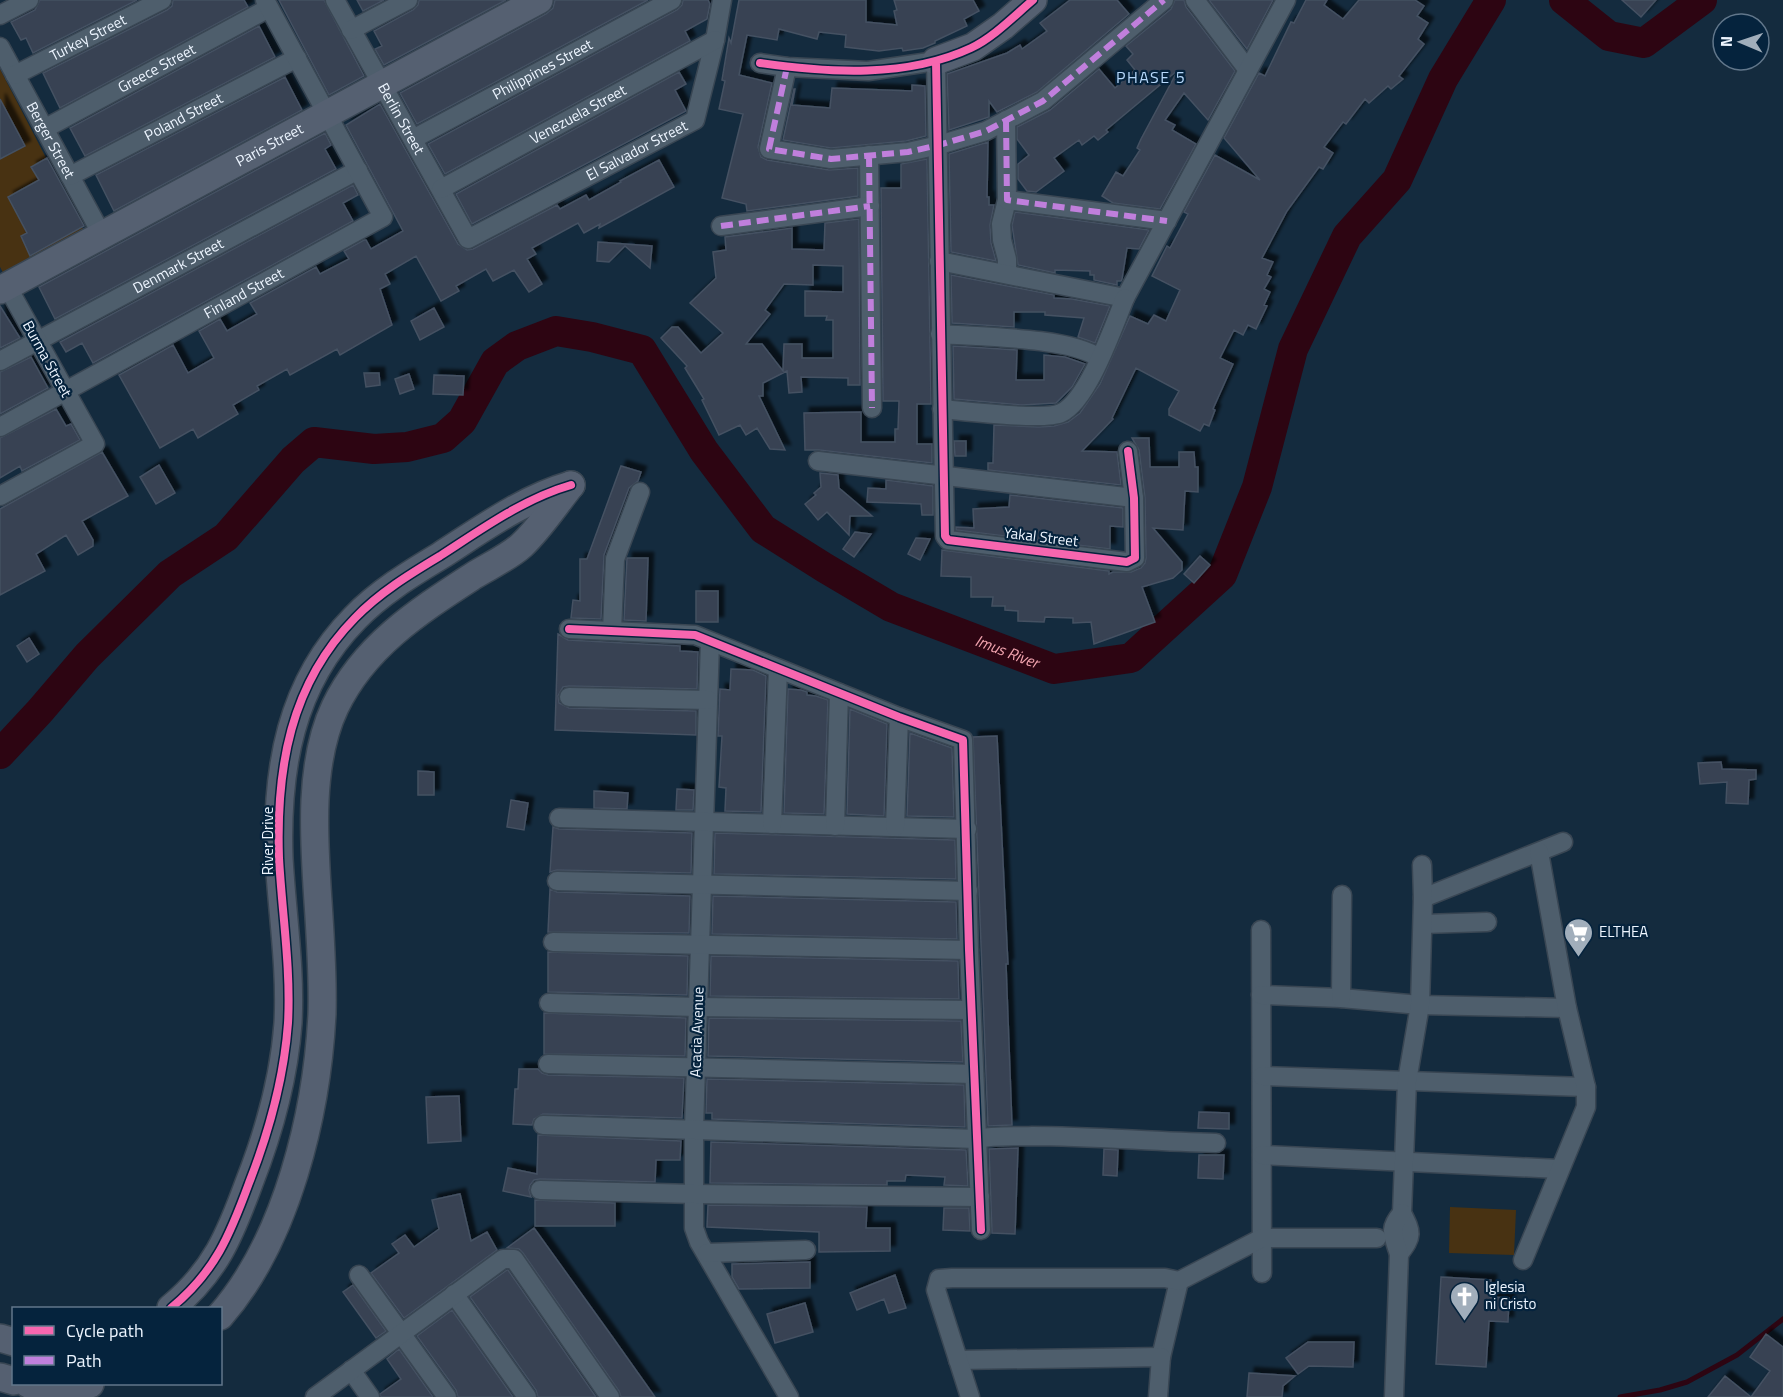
<svg xmlns="http://www.w3.org/2000/svg" width="1783" height="1397" font-family="'Titillium Web',sans-serif">
  <defs>
    <filter id="shadow"><feDropShadow dx="5.5" dy="-5.5" stdDeviation="1.5" flood-color="#0009"/></filter>
  </defs>
  <rect width="100%" height="100%" fill="#142b3e"/>
  <path fill="#483212" d="M0,69l86,166 -78,47 -8,-15z
    M1450,1207l66,3 -2,45 -65,-2z"/>
  <g fill="none" stroke-linecap="round" stroke-linejoin="round">
    <path stroke="#2d0512" stroke-width="5" d="M1620,1397l40,-7 27,-8 50,-27 46,-36"/>
    <g stroke="#2d0512" stroke-width="30">
      <path d="M1564,0l45,36 35,7 58,-43"/>
      <path id="s1" d="M0,754l40,-43 47,-55 83,-82 56,-37 67,-77 21,-18 60,7 33,-2 36,-9 19,-17 33,-59 22,-16 39,-15 36,6 50,13 62,101 59,78 62,39 66,39 163,62 77,-11 91,-83 35,-88 36,-138 54,-113 50,-56 46,-101 48,-79"/>
    </g>
  </g>
  <path fill="#374253" stroke="#455162" stroke-width="1.5" fill-rule="evenodd" filter="url(#shadow)" d="M40,0h97l-104,53 -7,-15 -5,2 -10,-18 24,-12z
    M173,0h71l4,7 -188,101 -17,-35 124,-63 5,-4z
    M279,0h45l40,76 -35,19z
    M357,0h27l-21,11z
    M419,0h87l-122,65 -9,-16 7,-3 -8,-15 39,-21 5,-5z
    M555,0h93l-231,124 -17,-31 146,-79 7,-6z
    M683,0h25l2,4 -3,15 -22,12 5,10 -245,133 -17,-30 249,-134 5,-5z
    M739,0h127v22l31,3 -3,-14 3,-1 -3,-10h79l6,11 -15,8 3,7 -32,15v2l-12,5 -20,3 -1,-3 -23,3 -34,-4 1,-12 -27,-3 -2,7 -38,-10 -2,11 -30,-5 -8,40 33,8 -14,64 3,10 6,3 62,10 29,-2v28l-111,15 -1,-7 -24,-6 21,-84 -24,-5 6,-28 -3,-1 7,-42 2,5z
    M1070,0h47l12,14 -92,78 -40,20 -8,-11v16l-40,13 -2,-56 60,-21 13,-8 2,4 25,-18 -7,-8z
    M1175,0h9l2,7 49,64 -27,49 -24,-27 -19,27 10,5 -3,5 24,14 -36,65 -47,-6 -11,-7 14,-24 7,4 17,-26 -3,-2 4,-9 37,-69 -72,60 2,2 -10,8 -4,-4 -12,9 -3,-5 -25,18 10,13 -28,21 -9,-1 -9,-12v-15l11,-9 -12,-16v-12l33,-17 49,-41 16,19 20,-18 -8,-10 6,-6 -7,-8 45,-37z
    M1209,0h64l-26,49z
    M1306,0h21l-3,5 19,14 16,-19h56l9,6 -7,10 11,7 -10,16 6,5 -25,32 4,3 -12,10 -3,-3 -19,17 -4,-4 -19,25 -3,-2 -19,25 9,6 -10,16 -4,-2 -32,44 -25,47 11,4 -6,13 4,2 -7,12 6,3 -6,13 3,1 -11,23 -8,-4 -5,10 -9,-5 -14,28 13,6 -20,45 2,1 -6,16 -5,-2 -4,7 -31,-16v-6l10,-18 -43,-23 -24,50 1,1 -31,32 35,1 4,33 -133,-15v-7h5l1,-38 45,2 15,-1 14,-4 12,-9 20,-29 30,-68 18,8 6,-9 12,6 14,-31 -28,-14 15,-30 3,2 18,-34 -4,-2 31,-57 45,25 -36,-42 35,-65 6,3 26,-54 3,1z
    M1622,0h34l-15,17z
    M259,26l16,31 -190,99 -15,-28z
    M679,72l7,12 -11,6 11,21 -214,113 -16,-30z
    M285,77l17,33 -188,101 -18,-36z
    M912,85l13,1 1,50 -20,5 -75,7 -48,-8 11,-51h1l-3,16 38,3 2,-20 80,3z
    M0,99l25,47 -25,13z
    M380,104l78,140 9,6 6,-1 84,-44 3,4 26,-14 3,5 32,-18 -1,-1 39,-21 15,27 -75,41 1,-4 -16,9 -6,-10 -46,25 4,6 -9,5 15,25 -13,8 -15,-22 -21,11 -7,-12 -30,17 3,5 -18,10 -25,-45 -31,18 5,10 -10,5 12,36 -52,30 -3,-6 -47,26 -3,-6 -30,17 2,4 -26,15 5,9 -40,24 -5,-9 -33,19 -41,-73 54,-30 15,28 26,-15 -15,-27 21,-12 7,12 30,-17 -7,-11 66,-36 4,7 29,-15 -5,-8 20,-11h2l5,9 32,-18 -57,-106z
    M325,133l6,12 -6,4 11,20 -281,150 -16,-32z
    M988,142l-1,55h2v8h5l-4,20 1,18 5,18 -45,-9 -2,-98z
    M47,158l37,68 -54,30 -9,-20 6,-3 -19,-36 31,-17 -8,-13z
    M927,159l4,245h-14v40h15v19l-113,-13h-14l-1,-37 57,-1v30h34v-13h3l1,-28h-16l-2,-213h20v-24z
    M353,185l5,10 -15,8 10,18 -260,142 -11,-20 -16,9 -6,-10z
    M1015,212l134,18 -10,19 -12,-1 -5,31 -1,2h-4v4l-23,-5v-5h-4v-4l-35,-1v3l-37,-8 -6,-40z
    M859,219l1,166h-12v-7l-47,-1 1,15 -13,1 -2,-22 -24,12v13h-4l26,54 -15,-1 -13,-21 -11,7 -6,-10 -21,10 -17,-35 2,-1 -19,-31 2,-2 -26,-28 11,-11h6l23,26 22,-20 -33,-30 26,-25 -3,-26 13,-2 -1,-13 67,-9v21l32,1 1,-27zM813,265l30,1v26l-38,-1v25h22l-1,4h7v38h-31v-14h-18l-1,27 -21,-27h-16l24,-30 -5,-4 19,-26 29,1z
    M598,242l54,4 -2,22 -25,-22 -16,16 -12,-1z
    M951,275l103,20v3l18,1 38,7 -15,37 -17,-6 6,-19 -39,-3v-3h-31v15l-62,-4z
    M0,306l20,32 -20,10z
    M434,308l10,19 -24,13 -9,-19z
    M953,346l64,4 -1,30h28v-25l21,2 20,7 -13,23 -16,16 -34,2 -68,-6z
    M31,357l17,31 -48,26v-42z
    M364,373h15l1,12 -14,2z
    M409,374l5,15 -14,5 -5,-15z
    M434,375l30,1 -1,19 -30,-1z
    M56,409l10,17 5,-2 9,16 -58,31 -2,-5 -20,12v-40z
    M1132,438h17l1,29h29v-15h15l1,15h3v25l-13,-1 -2,39 -30,-2 29,34v8l-9,8 -31,9 13,35 -61,22 -3,-22 -18,1v-5l-28,-1 -1,5 -26,-1v-10l-13,-1v-4h-13l1,-9h-22v-20l-30,-1 1,-26 167,21v3l4,-2h18l10,-4 4,-5 1,-5 -1,-60 -6,-48z
    M954,441h12v15h-11z
    M102,452l26,44 -46,25 11,19v6l-15,9 -12,-20 -30,19 9,17 -45,24v-86z
    M159,465l16,28 -19,11 -16,-27z
    M621,466l20,6 -3,9 -9,7 -25,67 -3,64 -30,-1 2,-18 7,1v-42h7z
    M820,473l18,2 1,13 33,28h-22l-1,19 -22,-23 -9,8 -13,-16 11,-9 -2,-2 7,-6z
    M886,480l47,6v29h-11l-1,-11 -54,-2 1,-14 18,1z
    M1010,495l113,13v19l-13,-1v23l-154,-19v-3l18,1 -1,-19 36,-2z
    M855,532l16,2 -17,23 -11,-8z
    M916,538l14,1 -10,21 -12,-6z
    M1200,556l10,9 -16,18 -10,-9z
    M627,558h21l-2,63 -22,-1z
    M696,591h22v31h-22z
    M558,634l10,6 112,6v5l18,1 -1,37 -128,-3 -6,1 -5,9 1,7 10,5 127,3v24l-141,-5z
    M29,638l10,16 -12,8 -10,-16z
    M731,669l22,1 13,6 -5,136 -36,-1 1,-23 -7,-1 3,-51h-4l2,-47 10,1z
    M788,689l13,1 6,2v3l9,1 12,4 -4,114 -40,-1z
    M850,709l37,15 -3,92 -37,-2z
    M910,733l42,15 2,69 -47,-1z
    M997,736l10,209 1,19h-2l6,161 -24,1 -15,-389z
    M1721,762l1,7 34,1v9l-7,1 -1,24 -22,-1 1,-21 -27,2 -2,-21z
    M418,771l16,1v23h-16z
    M677,789l17,1 -1,20h-17z
    M594,791l34,2 -1,16 -33,-1z
    M511,800l17,3 -4,27 -17,-3z
    M553,827l6,2 133,4 -1,40 -134,-3 -7,2z
    M715,833l240,7 1,39 -242,-5z
    M550,889l7,3 133,4 -1,37 -141,-1z
    M713,896l243,6 1,37 -245,-5z
    M548,952l140,4 -1,39 -139,-3z
    M711,956l247,5 1,38 -249,-3z
    M544,1013l142,5 -1,38 -141,-2z
    M709,1018l252,3 2,41 -255,-6z
    M519,1069h19l4,4 6,2 136,3 -2,40 -139,-4 -9,5 -2,6 -19,-1 2,-35h3z
    M707,1079l257,6 1,42 -253,-8v-6h-6z
    M459,1096l2,45 -33,2 -2,-46z
    M1199,1112l30,1v16l-31,-1z
    M538,1135l143,6 -1,19h-24l-1,22 -115,-3 -6,1 -4,5 -1,5 2,7 -28,-6 5,-23 29,6z
    M711,1142l255,8 2,36 -24,-1 1,-8 -39,-2 -1,6h-18v4l-177,-2z
    M1018,1148l-3,86 -23,-1 -3,-84z
    M1104,1149l14,1 -1,26 -14,-1z
    M1199,1155h25l-1,24 -25,-1z
    M460,1194l11,47 16,-9 10,18 -93,68 -33,-45 28,-20 -7,-9 13,-9 9,12 25,-18 -7,-29z
    M535,1200l80,3v23h-80z
    M708,1205l159,2 -1,21h24v23l-71,1v-20l-112,-5z
    M944,1208h25l1,23 -27,-1z
    M534,1228l77,107 44,62h-34l-2,-6 -96,-138 -4,-4 -12,-1z
    M810,1262v26l-71,1 -7,-12v-13z
    M507,1270h1l88,127h-58l-2,-7 -66,-93z
    M895,1275l11,33 -17,5 -5,-14 -27,11 -7,-17z
    M1441,1277l50,3 -1,17 19,1 -1,24 -19,-1 -3,46 -50,-3z
    M353,1285l33,46 -10,7 -33,-46z
    M805,1303l8,29 -38,11 -8,-29z
    M452,1310l61,87h-55l-2,-7 -39,-54z
    M1766,1334l17,13v50h-32l19,-26 -20,-14z
    M1308,1342h46l-1,25 -44,-1 -11,8 -12,-16z
    M399,1349l34,48h-52l-1,-3 21,-15 -14,-20z
    M1249,1373l46,3 -12,10 -1,11h-35z
    M1725,1376l26,21h-43z"/>
  <g fill="none" stroke-linecap="round" stroke-linejoin="round">
    <defs>
      <g id="street">
        <path id="s2" d="M335,0l133,239 227,-119 20,-80 7,-40"/>
        <path d="M1195,0l53,70"/>
        <path d="M0,15l29,-15"/>
        <path d="M351,30l57,-30"/>
        <path id="s3" d="M0,47l102,188"/>
        <path d="M760,63l27,4 81,4 68,-10 9,475 3,4 179,22 8,-4 -1,-60 -6,-47"/>
        <path d="M787,67l-18,82 62,10 77,-7 31,-7 47,-14 57,-30 121,-101"/>
        <path id="s4" d="M15,75l147,-75"/>
        <path d="M1006,120l1,80 -6,24 1,16 5,19v15"/>
        <path id="s5" d="M44,129l225,-121"/>
        <path id="s6" d="M413,139l259,-139"/>
        <path d="M869,155l3,253"/>
        <path id="s7" d="M70,176l227,-118"/>
        <path id="s8" d="M441,189l274,-149"/>
        <path d="M1007,200l160,21"/>
        <path d="M721,226l149,-20"/>
        <path d="M939,261l186,37 161,-298"/>
        <path d="M940,334c39,3 130,3 159,24"/>
        <path id="s9" d="M0,361l358,-191"/>
        <path d="M942,409c23,2 102,12 119,4 27,-12 53,-88 64,-115"/>
        <path id="s10" d="M0,427l383,-210 -118,-217"/>
        <path d="M818,461l316,37"/>
        <path d="M0,496l95,-52 -88,-158"/>
        <path d="M569,629l126,6 204,82 64,23 6,210 12,280"/>
        <path d="M612,631l3,-72 25,-67"/>
        <path d="M710,642l-16,486v100l5,14 90,155"/>
        <path d="M569,697l139,3"/>
        <path d="M559,818l408,11"/>
        <path d="M772,824l6,-155"/>
        <path d="M835,826l4,-133"/>
        <path d="M895,827l4,-110"/>
        <path d="M557,881l411,10"/>
        <path d="M1423,898l140,-56"/>
        <path d="M1423,924l64,-2"/>
        <path d="M1261,930l1,343"/>
        <path d="M553,942l416,8"/>
        <path d="M1261,995l80,3 79,7 147,3"/>
        <path d="M1341,998l1,-103"/>
        <path d="M549,1003l148,4 274,3"/>
        <path d="M548,1064l426,10"/>
        <path d="M1262,1076l324,11"/>
        <path d="M543,1125l434,14c18,-4 37,-2 55,-3 62,0 122,6 184,7"/>
        <path d="M1262,1155l297,14"/>
        <path d="M540,1190l154,4 286,3"/>
        <path d="M707,1253l99,-3"/>
        <path d="M1399,1254c14,-18 13,-21 3,-41l5,-132 13,-76 3,-107 -1,-33"/>
        <path d="M1523,1260l63,-153v-20l-19,-79 -28,-156"/>
        <path d="M359,1275l88,122"/>
        <path d="M454,1294l73,103"/>
        <path d="M1161,1357l18,-76"/>
        <path d="M958,1360l203,-3 -3,40"/>
        <path d="M351,1370l19,27"/>
        <path d="M315,1397l188,-138h11l96,138"/>
        <path d="M970,1397l-34,-107 3,-11 13,-1h213l14,3 83,-43h115"/>
        <path d="M1394,1397l5,-143c-6,-19 -11,-25 3,-41"/>
      </g>
      <g id="secondary">
        <path d="M936,61l37,-14 30,-21 30,-26"/>
        <path id="s11" d="M0,290l539,-290"/>
        <path d="M171,1308c44,-36 59,-73 78,-125 20,-51 35,-105 39,-160 3,-55 -6,-110 -9,-165 -3,-89 11,-174 76,-240 24,-25 55,-44 85,-62 42,-27 83,-57 131,-71"/>
        <path d="M220,1316c67,-76 97,-203 102,-302 1,-32 -1,-65 -3,-97 -4,-65 -13,-149 16,-210 29,-61 84,-96 138,-131 16,-10 36,-19 49,-31 18,-17 33,-40 49,-60"/>
        <path d="M0,1338l14,4"/>
        <path d="M0,1377l14,4"/>
        <path d="M28,1384l29,2 33,-2"/>
      </g>
    </defs>
    <use href="#street" stroke="#394653" stroke-width="21"/>
    <use href="#secondary" stroke="#394653" stroke-width="30"/>
    <use href="#street" stroke="#4e5e6c" stroke-width="18"/>
    <use href="#secondary" stroke="#556071" stroke-width="27"/>
    <path stroke="#c07fdc" stroke-width="6" stroke-dasharray="12 6" stroke-linecap="butt" d="M787,67l-18,82 62,10 77,-7 31,-7 47,-14 57,-30 121,-101
      M1006,120l1,80 160,21
      M869,155l3,253
      M721,226l149,-20"/>
    <defs>
      <path id="cycleway" d="M936,61l9,475 3,4 179,22 8,-4 -1,-60 -6,-47
        M760,63c69,10 147,15 211,-15 23,-11 43,-32 62,-48
        M569,629l126,6 204,82 64,23 6,210 12,280
        M171,1308c44,-36 59,-73 78,-125 20,-51 35,-105 39,-160 3,-55 -6,-110 -9,-165 -3,-89 11,-174 76,-240 24,-25 55,-44 85,-62 42,-27 83,-57 131,-71"/>
    </defs>
    <use href="#cycleway" stroke="#05233d" stroke-width="11"/>
    <use href="#cycleway" stroke="#f766af" stroke-width="8"/>
  </g>
  <defs>
    <symbol id="supermarket-pin" viewBox="-11 -11 22 30"><path d="M0 17L-7.5 6A9.5 9.5 0 1 1 7.5 6Z" fill="#a1aebb" stroke="#05233d"/><path d="M-6-5.5h2.5l.6 2H6L4.5 2H-2.5L-4.4-4H-6ZM-1.5 3.2a1.3 1.3 0 1 0 .1 0ZM3 3.2a1.3 1.3 0 1 0 .1 0Z" fill="#fff"/></symbol>
    <symbol id="church-pin" viewBox="-11 -11 22 30"><path d="M0 17L-7.5 6A9.5 9.5 0 1 1 7.5 6Z" fill="#a1aebb" stroke="#05233d"/><path d="M-1.2-6h2.4v3.5h3.3v2.4h-3.3V6h-2.4V-.1h-3.3v-2.4h3.3Z" fill="#fff"/></symbol>
  </defs>
  <g fill-rule="evenodd">
    <use href="#supermarket-pin" x="1562" y="916" width="33" height="45"/>
    <use href="#church-pin" x="1448" y="1280" width="33" height="45"/>
  </g>
  <g text-anchor="middle" stroke-width="4.5" stroke-linejoin="round" paint-order="stroke">
    <g font-size="15" fill="#edf5ff" stroke="#05233d">
      <text dy="5" stroke="none"><textPath href="#s4" startOffset="82">Turkey Street</textPath></text>
      <text dy="5" stroke="none"><textPath href="#s5" startOffset="128">Greece Street</textPath></text>
      <text dy="5" stroke="none"><textPath href="#s6" startOffset="147">Philippines Street</textPath></text>
      <text dy="5" stroke="none"><textPath href="#s8" startOffset="156">Venezuela Street</textPath></text>
      <text dy="5" stroke="none"><textPath href="#s7" startOffset="128">Poland Street</textPath></text>
      <text dy="5" stroke="none"><textPath href="#s2" startOffset="136">Berlin Street</textPath></text>
      <text dy="5" stroke="none"><textPath href="#s3" startOffset="106">Berger Street</textPath></text>
      <text dy="5" stroke="none"><textPath href="#s11" startOffset="306">Paris Street</textPath></text>
      <text dy="5" stroke="none"><textPath href="#s2" startOffset="464">El Salvador Street</textPath></text>
      <text dy="5" stroke="none"><textPath href="#s9" startOffset="202">Denmark Street</textPath></text>
      <text dy="5" stroke="none"><textPath href="#s10" startOffset="278">Finland Street</textPath></text>
      <text transform="translate(47 359) rotate(61)" y="5">Burma Street</text>
      <text transform="translate(1041 537) rotate(7)" y="5">Yakal Street</text>
      <text transform="translate(268 841) rotate(-90)" y="5">River Drive</text>
      <text transform="translate(697 1032) rotate(-88)" y="5">Acacia Avenue</text>
    </g>
    <g font-size="15" fill="#edf5ff" stroke="#05233d" text-anchor="start">
      <text x="1599" y="937">ELTHEA</text>
      <text x="1485" y="1292">Iglesia<tspan x="1485" dy="17">ni Cristo</tspan></text>
    </g>
    <g font-size="16" letter-spacing="1.5" fill="#b6d8fb" stroke="#05233d">
      <text x="1151" y="83">PHASE 5</text>
    </g>
    <g font-size="16" font-style="italic" fill="#f3a5b0" stroke="#05233d">
      <text dy="6" stroke="none"><textPath href="#s1" startOffset="1316">Imus River</textPath></text>
    </g>
  </g>
  <rect x="12" y="1307" width="210" height="78" fill="#05233d" stroke="#62778b" stroke-width="1.5"/>
  <rect x="24" y="1326" width="30" height="9" fill="#f766af" stroke="#62778b" stroke-width="1.5"/>
  <text x="66" y="1337" font-size="18" fill="#edf5ff">Cycle path</text>
  <rect x="24" y="1356" width="30" height="9" fill="#c07fdc" stroke="#62778b" stroke-width="1.5"/>
  <text x="66" y="1367" font-size="18" fill="#edf5ff">Path</text>
  <g transform="translate(1741 42) rotate(272)"><circle r="28" fill="#05233d" stroke="#62778b" stroke-width="1.5"/>
  <path d="M0-4.5L10 22L0 15L-10 22Z" fill="#a1aebb"/>
  <text y="-9" font-size="16" font-weight="bold" text-anchor="middle" fill="#edf5ff">N</text>
  </g>
</svg>
